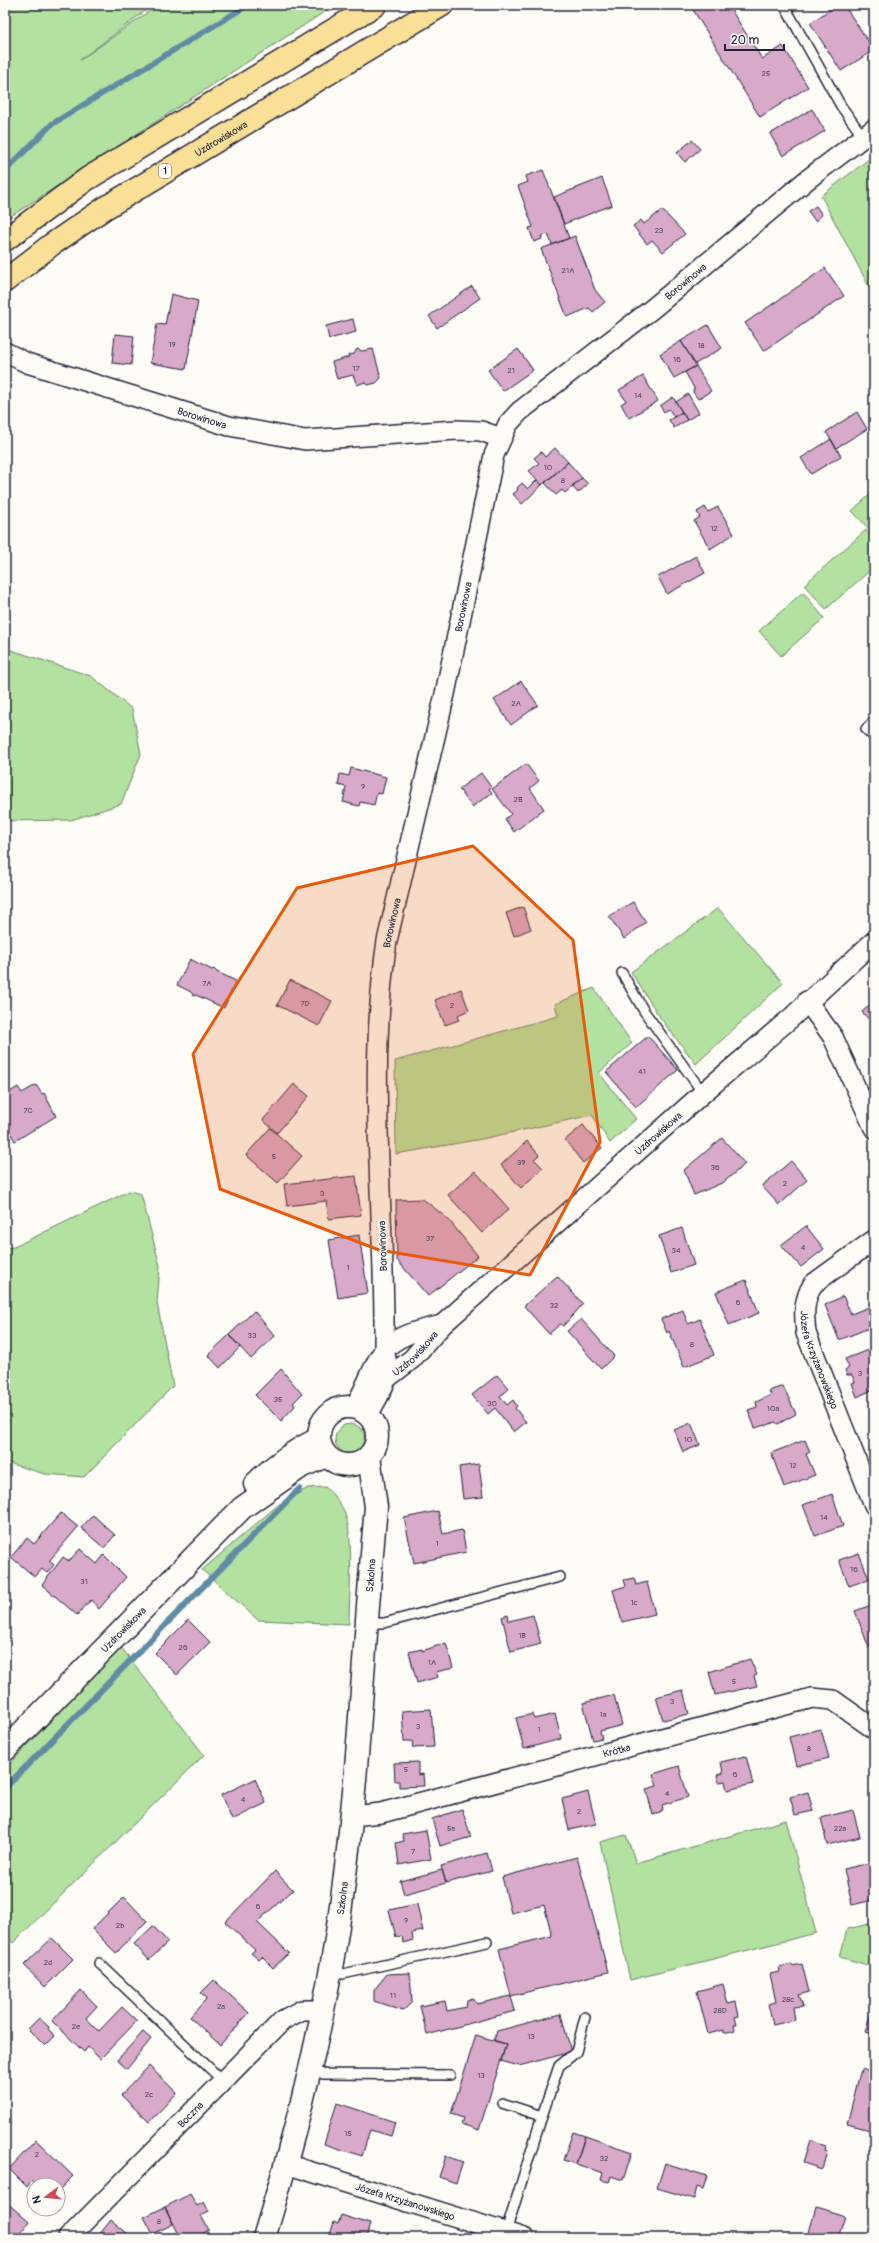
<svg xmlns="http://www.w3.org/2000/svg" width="879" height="2243" font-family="Pangolin,sans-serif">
  <rect width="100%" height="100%" fill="#fdfcf7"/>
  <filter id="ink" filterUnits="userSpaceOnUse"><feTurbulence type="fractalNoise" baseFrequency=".025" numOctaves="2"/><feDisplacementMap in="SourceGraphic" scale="8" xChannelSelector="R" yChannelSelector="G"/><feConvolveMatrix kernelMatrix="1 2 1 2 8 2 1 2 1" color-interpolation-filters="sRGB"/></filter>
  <g filter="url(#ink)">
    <path fill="#b3e19f" stroke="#6a826d" d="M5,5h148l-73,55 78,-55h177l-330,215z
      M874,155v141l-53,-100z
      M874,491v43l-22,-23z
      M866,530l8,9v28l-48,42 -22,-24z
      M803,592l21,26 -43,38 -22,-25z
      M5,648l86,28 41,33 9,45 -20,50 -50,16 -66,1z
      M718,908l65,75 -87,81 -35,-45 -30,-47z
      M594,988l38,55 -33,30 37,46 -26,24 -18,-28 -110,24 -86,15 -1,-93 163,-45 -3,-12z
      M129,1191l12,3 19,72 -3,37 16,83 -89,91 -39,-3 -40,-12v-214l9,-1z
      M335 1439a15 15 0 1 1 30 0a15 15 0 1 1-30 0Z
      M325,1487c8,7 14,14 19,24 11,28 5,81 5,113l-91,-4 -56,-50 76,-65 30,-17z
      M121,1647l83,108 -191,188 -8,-10v-164z
      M786,1820l30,113 -186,47 -30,-138 26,-7 10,28z
      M874,1923v44l-34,-10 7,-28z"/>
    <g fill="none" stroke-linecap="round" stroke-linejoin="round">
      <path stroke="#608ba5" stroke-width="6" d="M5,171l47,-47 196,-119
        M5,1788l294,-299"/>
    </g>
    <path fill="#d8a9c9" stroke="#22223b" d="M690,5h38l34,54 21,-13 25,41 -48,30z
      M837,5h7l30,45 -33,21 -31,-48z
      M812,109l13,22 -42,25 -13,-22z
      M692,140l8,9 -15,13 -8,-9z
      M543,170l26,68 -17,7 -4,-11 -7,2 1,3 -8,3 -5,-14 4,-1 -15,-41 10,-4 -2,-6z
      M602,178l10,27 -48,19 -10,-27z
      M816,206l6,9 -7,6 -7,-10z
      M662,210l23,24 -22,18 -11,-12 -5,4 -14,-18 8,-6 3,4z
      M575,236l20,54 10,12 -12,10 -4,-4 -22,9 -26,-68z
      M825,268l19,28 -80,55 -19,-28z
      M472,286l8,12 -43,30 -8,-12z
      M171,294l27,7 -12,68 -36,-6 7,-39 8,1z
      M353,319l3,13 -27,7 -3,-13z
      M708,325l14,23 -27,16 -14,-23z
      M115,334l19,2 -3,29 -19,-2z
      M681,341l15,25 -22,12 -14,-24z
      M357,349l5,2 11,-2 8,29 -5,5 -8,2 -3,-3 -8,3 -4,-10 -16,4 -5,-17 17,-5 -1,-2 6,-1z
      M518,349l15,21 -30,21 -15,-21z
      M696,366l15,25 -13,8 -5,-7 1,-4 -9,-16z
      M643,376l15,25 -29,17 -8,-14 5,-3 -7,-11z
      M688,394l11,19 -12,7 -11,-18z
      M673,397l9,15 -8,5 -5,-8 -5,3 -4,-6z
      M682,412l5,8 -13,8 -5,-8z
      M857,412l10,17 -31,19 -10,-16z
      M831,439l10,17 -30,18 -10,-16z
      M555,448l13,14 -26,23 -13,-14 10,-8 -5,-5 7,-6 4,5z
      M568,462l14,16 -17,15 -3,-3 -6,5 -11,-12z
      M582,478l6,6 -10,9 -6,-7z
      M537,480l5,5 -20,19 -9,-10 5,-4 -1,-2 5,-5 6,6z
      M705,507l3,5 10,-5 16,27 -24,15 -16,-28 6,-4 -3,-5z
      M696,556l9,17 -38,21 -9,-17z
      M521,681l17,24 -27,20 -17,-25z
      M526,764l13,17 -9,7 14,21 -30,23 -9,-13 6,-5 -19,-25z
      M351,768l35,9 -4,17 -5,-1 -3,12 -14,-3 -1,4 -16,-4 3,-15 -8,-2 2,-11 9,2z
      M481,773l10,14 -2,2 3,4 -20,14 -13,-18z
      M633,902l13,20 -22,17 -15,-23z
      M523,907l8,22 -17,7 -8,-23z
      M190,959l22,11 2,-1 3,3 19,9 -12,27 -28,-13 -2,1 -3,-4 -14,-7z
      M290,980l42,21 -13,25 -42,-21z
      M461,989l8,21 -11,5 1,5 -14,5 -10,-25z
      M874,1001v24l-12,-13z
      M648,1036l30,34 -42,37 -30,-35z
      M294,1084l15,12 -32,37 -14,-13z
      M36,1085l6,9 2,-1 12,23 -41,25 -10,-17v-29l13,-8 4,6z
      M583,1125l19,23 -19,15 -18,-23z
      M270,1128l32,28 -24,27 -32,-28z
      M722,1138l23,26 -21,18 -30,13 -10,-25z
      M527,1141l12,14 -5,4 9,9 -22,20 -20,-23z
      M791,1161l16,19 -28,25 -17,-19z
      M475,1171l34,38 -27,24 -34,-38z
      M356,1176l5,39 -32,4 -3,-18 -39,5 -3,-22z
      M423,1199l25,20 30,37 -50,40 -31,-36 -1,-60z
      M806,1226l18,23 -23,18 -20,-22z
      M682,1228l12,37 -23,8 -12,-37z
      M359,1235l9,58 -30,5 -9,-58z
      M557,1276l26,28 -20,22 -3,-2 -11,10 -25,-28z
      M746,1280l13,33 -30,12 -13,-33z
      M843,1296l8,18 18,-7 5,12v7l-35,14 -14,-35z
      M683,1310l5,14 12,-5 14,36 -30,12 -15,-36 -2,2 -6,-14z
      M254,1311l21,25 -24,23 -22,-24z
      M581,1319l33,37 -13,13 -34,-38z
      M229,1335l11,12 -20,21 -12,-13z
      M868,1350l2,5 4,1v33l-17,8 -5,-14 3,-1 -3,-7h-5l-2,-5 4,-3 -4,-8z
      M281,1369l21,25 -9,9 2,3 -14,15 -26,-26z
      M497,1375l12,14 -9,7 7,9 6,-5 4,6 -2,2 11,14 -12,10 -19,-24 -7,6 -16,-19z
      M783,1386l13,28 -18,10 -3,-2 -10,4v-1l-10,3 -7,-18 9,-3 -1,-5 15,-7 -2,-4z
      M691,1423l9,22 -17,7 -9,-22z
      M805,1440l5,12 -4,2 9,21 -31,12 -13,-34z
      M479,1464l4,33 -20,2 -4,-32z
      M832,1494l11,32 -28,10 -12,-31z
      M438,1511l5,23 19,-4 4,22 -52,11 -10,-45z
      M61,1513l17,14 -29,34 5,4 -7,8 -5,-4 -7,8 -24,-20 16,-19 7,6z
      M93,1515l22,20 -11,13 -23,-20z
      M80,1549l17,15 7,-9 22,22 -27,32 -8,-9 -14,15 -35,-30 21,-28 6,4z
      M859,1553l10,26 -20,7 -10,-26z
      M634,1578l2,7 11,-3 8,32 -33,8 -9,-32 13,-4 -2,-6z
      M874,1604v42l-5,2 -14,-37z
      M508,1615l1,6 24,-6 8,29 -30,8 -9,-35z
      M188,1620l22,22 -33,33 -22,-22z
      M446,1643l7,25 -17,4 2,5 -21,6 -8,-31 13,-3v2z
      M750,1659l7,16 -3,1 3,10 -42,9 -6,-23z
      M683,1690l6,24 -26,6 -7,-23z
      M614,1695l8,30 -22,6 2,7 -9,2 -10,-37z
      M431,1709l3,38 -21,1 -1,-7h-8l-2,-30z
      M533,1714l1,5 21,-5 6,25 -37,10 -8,-31z
      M821,1729l8,29 -33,8 -7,-29z
      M746,1756l7,28 -26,6 -2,-9 -6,1 -2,-7 6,-2 -2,-11z
      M418,1762v13l5,-1 1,12 -25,1v-6h-4l-1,-18z
      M679,1766l9,31 -26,8 1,4 -3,4 -7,2 -7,-26 11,-3 -4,-12z
      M255,1779l11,24 -34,17 -11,-25z
      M588,1792l8,32 -27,6 -7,-31z
      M808,1792l5,19 -18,4 -5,-18z
      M462,1809l9,28 -31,9 -8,-27z
      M853,1810l7,27 -33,8 -6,-27z
      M426,1830l5,29 -32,6 -3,-22 8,-2 -2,-7z
      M487,1853l5,18 -46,12 -5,-17z
      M577,1857l31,115 -97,24 -12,-47 53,-13 -8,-31 -33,8 -9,-36z
      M874,1862v29l-3,1 2,8 -21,5 -8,-36z
      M442,1870l4,13 -42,11 -4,-13z
      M275,1871l18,19 -36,32 32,31 -16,15 -11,-11 -3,3 -8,-7 4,-3 -30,-28z
      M124,1897l23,24 -31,32 -24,-24z
      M417,1904l6,27 -11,2 1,7 -10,3 -1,-7 -6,1 -7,-27z
      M153,1926l15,16 -19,18 -15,-16z
      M52,1938l21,21 -28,28 -21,-22z
      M792,1964v2l10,-2 7,28 -10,3 4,11 -10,1 2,13 -22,5 -5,-21 8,-2 -6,-28 10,-2 -1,-5z
      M410,1973l2,29 -9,9 -29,-10v-11l13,-16z
      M214,1980l35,33 -29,32 -30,-28 17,-19 -6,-5z
      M723,1984l5,20 8,-2 3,14 -4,1 2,7h-3l1,6 -11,3v-3l-16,4 -11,-43z
      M873,1988h1v14l-4,-1z
      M81,1990l16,16 -11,12 13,13 23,-24 15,14 -37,38 -12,-12 -4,5 -32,-31z
      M511,1996l4,15 -88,24 -7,-29 25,-5 2,10 19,-4 1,-7 6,-2 4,6z
      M874,2004v31l-9,-3z
      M561,2014l10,38 -52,14 -18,-5 5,-17 -12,-3 3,-10z
      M39,2018l10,9 -1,2 7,7 -10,10 -17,-17z
      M143,2032l8,7 -24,30 -10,-9z
      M476,2035l30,9 -27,86 -18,-6 2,-6 -12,-4z
      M149,2066l28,27 -28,29 -28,-27z
      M861,2069l13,4v58l-27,-7z
      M337,2103l58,19 -4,14 -21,-6 -8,26 -38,-12z
      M573,2132l12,4 -9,28 -13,-4z
      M585,2136l47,16 -9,28 -12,-4 -2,6 -8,-2 2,-7 -27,-9z
      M36,2140l37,36 -15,15v-6h-22l-4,-4 -5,6 -18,-18z
      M810,2141l15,5 -1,5 3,1 -5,17 -19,-6z
      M446,2156l17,6 -7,21 -17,-6z
      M665,2163l42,13 -4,13 -6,-2 -3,12 -37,-11z
      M190,2194l7,12 7,-4 5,10 -8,4 8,14 -16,8h-12l-16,-31z
      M5,2201l24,21 -13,16h-11z
      M165,2207l8,17 -20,10 -9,-17z
      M816,2207l29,9 -7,22h-23l-7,-2z
      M341,2215l29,9 -4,14h-37l5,-16 4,2z
      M111,2220l22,18h-30l-4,-3z"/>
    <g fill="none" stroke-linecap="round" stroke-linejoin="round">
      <defs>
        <path id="lane" d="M784,5l57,101 23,32
          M874,721l-8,8 8,8
          M622,973l22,38 59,82
          M366,1623h18l176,-46
          M99,1963l124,118
          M330,1971l13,3 144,-32
          M310,2070l13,4 127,1
          M502,2103l40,13 -36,116
          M542,2116l17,-50 17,-14 9,-35"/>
        <g id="street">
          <path id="s1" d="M5,352l22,11 202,63 76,14 152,-10 24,1 20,7"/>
          <path d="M807,1001l26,36 41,91"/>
          <path id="s2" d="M874,1240l-61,44c-10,16 -9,31 -7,49l68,172"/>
          <path id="s3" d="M386,1379l26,-20 30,-34 261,-232 89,-76 82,-76"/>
          <path d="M354,1407c12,-17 17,-39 29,-55 13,-18 39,-22 59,-27"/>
          <path id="s4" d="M368,1415c13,-24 25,-37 16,-64 2,-136 -18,-274 3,-410l58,-247 49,-239 14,-31 12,-13 132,-102 156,-130 66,-50"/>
          <path id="s5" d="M352,1816l29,-3 431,-115 21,2 41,29"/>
          <path id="s6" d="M286,2164l238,74"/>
          <path id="s7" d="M68,2238l215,-218 19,-10h21"/>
        </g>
        <g id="secondary">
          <circle cx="348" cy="1436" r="29"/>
          <path d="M255,1484c19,-19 38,-33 63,-45"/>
          <path id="s8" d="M5,1750l237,-242 60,-42 24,-10"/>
          <path id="s9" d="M264,2238c31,-102 58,-206 74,-312 21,-138 25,-279 38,-419l-7,-51"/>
        </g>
        <g id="primary">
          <path d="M5,240l82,-61 288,-174"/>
          <path id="s10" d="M5,281l46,-36 54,-37 337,-203"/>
        </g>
      </defs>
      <use href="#lane" stroke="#22223b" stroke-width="12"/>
      <use href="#street" stroke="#22223b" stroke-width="22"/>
      <use href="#secondary" stroke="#22223b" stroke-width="25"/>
      <use href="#primary" stroke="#22223b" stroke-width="25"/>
      <use href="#lane" stroke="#fdfcf7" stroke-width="9"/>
      <use href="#street" stroke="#fdfcf7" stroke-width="19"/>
      <use href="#secondary" stroke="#fdfcf7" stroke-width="22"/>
      <use href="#primary" stroke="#fadf96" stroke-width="22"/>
    </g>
  </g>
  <path fill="#e8590c" fill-opacity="0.2" stroke="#e8590c" stroke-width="3" stroke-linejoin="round" d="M473,846l100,94 27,202 -70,133 -151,-25 -159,-61 -27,-135 104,-166z"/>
  <g text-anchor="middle" stroke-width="3" stroke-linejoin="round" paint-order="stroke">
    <g font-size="8" fill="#50445e">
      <text x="766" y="76">25</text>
      <text x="659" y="233">23</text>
      <text x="568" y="273">21A</text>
      <text x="172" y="347">19</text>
      <text x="701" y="348">18</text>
      <text x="677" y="362">16</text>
      <text x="356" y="371">17</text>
      <text x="511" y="373">21</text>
      <text x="638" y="398">14</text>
      <text x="548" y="470">10</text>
      <text x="563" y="483">8</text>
      <text x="714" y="531">12</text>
      <text x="516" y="706">2A</text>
      <text x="363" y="789">9</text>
      <text x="518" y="802">2B</text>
      <text x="207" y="986">7A</text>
      <text x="305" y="1006">7D</text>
      <text x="452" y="1008">2</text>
      <text x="642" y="1074">41</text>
      <text x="28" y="1113">7C</text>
      <text x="274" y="1159">5</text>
      <text x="521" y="1165">39</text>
      <text x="715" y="1170">36</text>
      <text x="785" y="1186">2</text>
      <text x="322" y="1196">3</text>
      <text x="430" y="1241">37</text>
      <text x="803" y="1250">4</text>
      <text x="676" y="1253">34</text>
      <text x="348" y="1270">1</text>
      <text x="738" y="1305">6</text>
      <text x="554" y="1308">32</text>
      <text x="252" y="1338">33</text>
      <text x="692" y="1347">8</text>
      <text x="860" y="1376">3</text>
      <text x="278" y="1402">35</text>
      <text x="492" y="1406">30</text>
      <text x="773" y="1411">10a</text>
      <text x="688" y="1442">10</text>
      <text x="793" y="1468">12</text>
      <text x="824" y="1520">14</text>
      <text x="437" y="1546">1</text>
      <text x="854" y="1572">16</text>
      <text x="84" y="1584">31</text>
      <text x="634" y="1605">1c</text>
      <text x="522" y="1638">1B</text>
      <text x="183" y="1650">26</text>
      <text x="432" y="1665">1A</text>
      <text x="734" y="1684">5</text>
      <text x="672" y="1704">3</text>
      <text x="603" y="1717">1a</text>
      <text x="418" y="1729">3</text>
      <text x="539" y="1732">1</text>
      <text x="809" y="1751">8</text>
      <text x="406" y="1772">5</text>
      <text x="735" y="1777">6</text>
      <text x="667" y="1796">4</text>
      <text x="243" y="1802">4</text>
      <text x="579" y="1814">2</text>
      <text x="451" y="1831">5a</text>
      <text x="840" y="1831">22a</text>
      <text x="413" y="1854">7</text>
      <text x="258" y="1909">6</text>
      <text x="406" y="1923">9</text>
      <text x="120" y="1928">2b</text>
      <text x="48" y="1965">2d</text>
      <text x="393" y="1998">11</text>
      <text x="788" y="2002">28c</text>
      <text x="221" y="2009">2a</text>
      <text x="720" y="2013">28D</text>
      <text x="76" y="2029">2e</text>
      <text x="531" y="2039">13</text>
      <text x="481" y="2078">13</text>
      <text x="149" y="2097">2c</text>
      <text x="348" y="2136">15</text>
      <text x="37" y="2157">2</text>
      <text x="604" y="2161">32</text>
      <text x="159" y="2224">8</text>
    </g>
    <rect fill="#fdfcf7" stroke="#646373" stroke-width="1" x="159" y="164" width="12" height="14" rx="3"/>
    <g font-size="9" font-weight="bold" fill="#22223b">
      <text x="165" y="174">1</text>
    </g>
    <g font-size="10" fill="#22223b" stroke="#fdfcf7">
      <text dy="4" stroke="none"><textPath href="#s10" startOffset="259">Uzdrowiskowa</textPath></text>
      <text dy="4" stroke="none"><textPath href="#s4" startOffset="1239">Borowinowa</textPath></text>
      <text dy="4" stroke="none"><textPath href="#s1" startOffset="208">Borowinowa</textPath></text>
      <text dy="4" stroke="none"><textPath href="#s4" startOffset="822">Borowinowa</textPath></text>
      <text dy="4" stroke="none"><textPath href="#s4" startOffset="498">Borowinowa</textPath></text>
      <text dy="4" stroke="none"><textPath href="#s3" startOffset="367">Uzdrowiskowa</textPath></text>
      <text transform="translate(382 1246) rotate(-92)" y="4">Borowinowa</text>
      <text dy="4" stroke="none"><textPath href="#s3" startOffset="39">Uzdrowiskowa</textPath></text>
      <text dy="4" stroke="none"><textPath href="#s2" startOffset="155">Józefa Krzyżanowskiego</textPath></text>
      <text dy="4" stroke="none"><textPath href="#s9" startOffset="673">Szkolna</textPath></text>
      <text dy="4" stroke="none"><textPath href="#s8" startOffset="169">Uzdrowiskowa</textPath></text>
      <text dy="4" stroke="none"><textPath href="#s5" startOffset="273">Krótka</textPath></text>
      <text dy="4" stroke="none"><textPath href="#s9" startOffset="349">Szkolna</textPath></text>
      <text dy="4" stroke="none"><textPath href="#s7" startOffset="174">Boczna</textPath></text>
      <text dy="4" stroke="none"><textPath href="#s6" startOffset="125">Józefa Krzyżanowskiego</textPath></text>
    </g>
  </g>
  <rect width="879" height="2243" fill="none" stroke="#fdfcf7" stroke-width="20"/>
  <rect x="10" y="10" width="859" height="2223" fill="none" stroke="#22223b" stroke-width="1.5" filter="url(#ink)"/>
  <g transform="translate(46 2197) rotate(254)"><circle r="19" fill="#fdfcf7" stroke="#a5a5ac"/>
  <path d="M0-3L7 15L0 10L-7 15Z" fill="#d1495b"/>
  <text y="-6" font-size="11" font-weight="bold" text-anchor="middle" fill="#22223b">N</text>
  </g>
  <path d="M725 44v6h59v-6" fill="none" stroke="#22223b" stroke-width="2"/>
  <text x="731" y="44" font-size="12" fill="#22223b" stroke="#fdfcf7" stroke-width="3" paint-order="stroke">20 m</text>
</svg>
